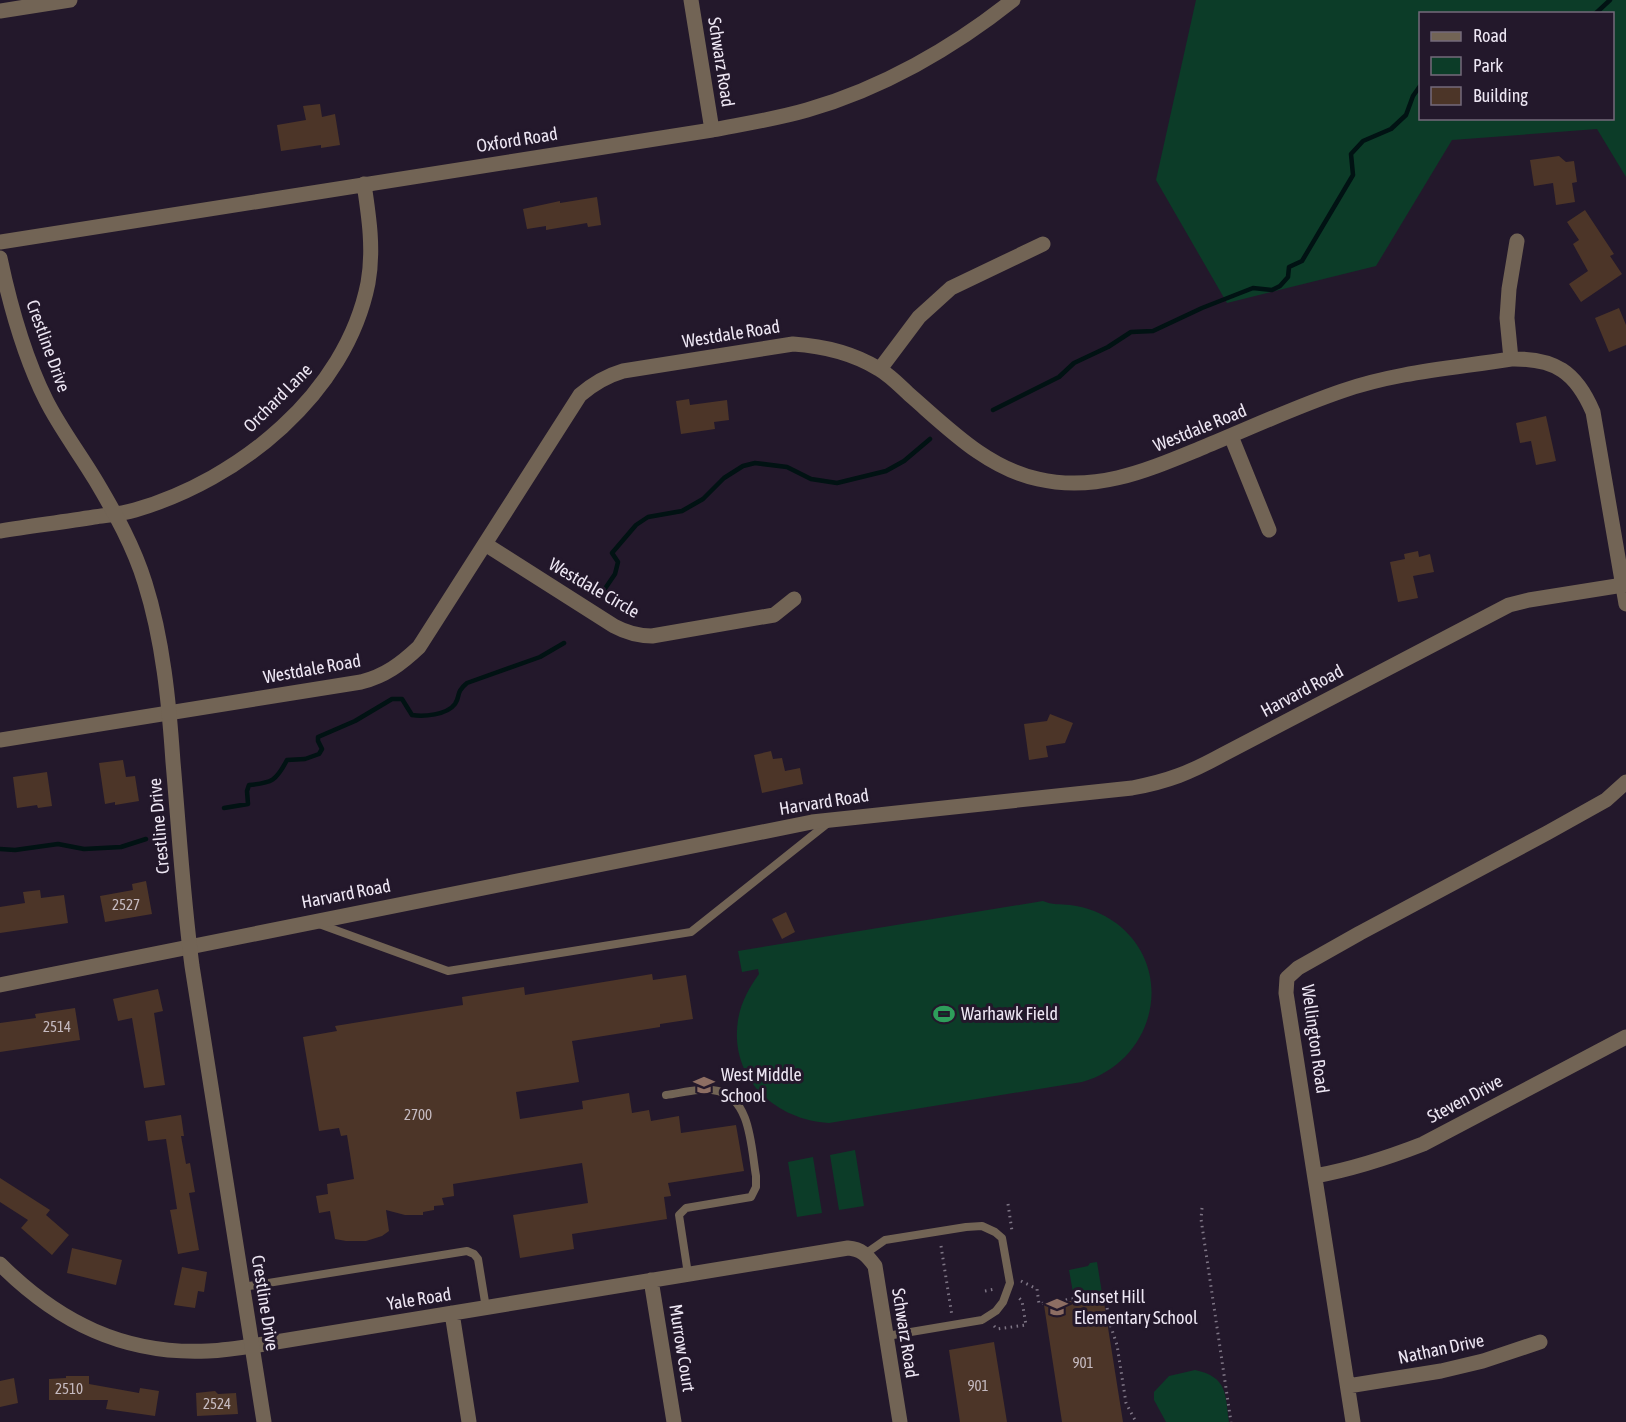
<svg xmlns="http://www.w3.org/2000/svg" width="1626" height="1422" font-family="'Asap Condensed',sans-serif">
  <rect width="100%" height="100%" fill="#23182b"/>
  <path fill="#0c3c28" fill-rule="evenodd" d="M1196,0h430v177l-29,-48 -145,11 -76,126 -149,37 -71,-123zM1420,14h192v104h-192z
    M1043,901c9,4 17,3 27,4 17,2 32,8 46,18 62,47 38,139 -34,159l-253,41c-55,-3 -100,-46 -91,-103 3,-18 11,-32 21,-46l-1,-5 -16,3 -4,-21z
    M855,1150l9,56 -25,4 -9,-55z
    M813,1157l9,56 -25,4 -9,-55z
    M1097,1262l5,31 -28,5 -5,-28 19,-4 2,-3z
    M1195,1370c33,7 30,24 34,52h-63l-12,-22v-8l15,-16z"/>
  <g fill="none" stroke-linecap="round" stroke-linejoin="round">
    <path stroke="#011213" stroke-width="4.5" d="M1595,14l15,-14
      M993,410l66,-33 15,-14 34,-16 23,-15 22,-1 49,-23 51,-20 19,2 8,-4 8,-9 1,-10 13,-6 51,-86 -2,-21 12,-13 28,-12 15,-14 7,-19 7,-10
      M602,593l13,-19 3,-12 -6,-9 24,-28 12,-8 34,-6 21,-12 21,-21 19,-12 12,-3 32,4 24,12 26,4 49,-12 18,-10 26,-22
      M224,808l24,-4 -1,-13 2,-6c23,-2 27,-4 38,-25l18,-1 14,-5 3,-5 -4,-8v-4l37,-16 37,-22h10l10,16c11,2 35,0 43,-11 6,-9 0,-11 12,-21l73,-26 24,-14
      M0,849l15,1 43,-6 26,5 37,-2 25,-8"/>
  </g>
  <path fill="#4c3528" d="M320,104l2,13 13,-3 5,31 -19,3v-3l-40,6 -4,-26 29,-5 -3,-14z
    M1559,156l7,6 8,-1 3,21 -5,1 3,19 -19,3 -3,-22 -19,3 -4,-26z
    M597,197l4,28 -13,2 -1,-4 -41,7v-4l-19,3 -4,-20 37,-8v2z
    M1585,210l29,44 -4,2 12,18 -41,28 -12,-18 19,-13 -15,-27 6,-4 -12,-18z
    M1619,308l7,17v20l-17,7 -14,-34z
    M689,399l1,6 37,-5 2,20 -15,2 1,7 -34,5 -5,-33z
    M1546,416l10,45 -20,4 -5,-24 -11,2 -4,-20z
    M1418,551l1,6 11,-3 4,18 -21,4 5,22 -20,4 -8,-40 15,-3 -1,-5z
    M1050,714l23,9 -8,20 -19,3 2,11 -19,3 -5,-36 23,-3z
    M771,751l2,8 9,-1 3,13 15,-3 3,16 -41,9 -8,-38z
    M123,760l3,17 9,-1 4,25 -24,4v-3l-10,2 -6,-41z
    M47,772l5,34 -14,2 -1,-3 -20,3 -4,-31z
    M146,881l6,33 -47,8 -5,-26 33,-6 -1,-6z
    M40,890l1,8 23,-3 4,28 -68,10v-26l25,-4 -2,-11z
    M786,912l9,20 -13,7 -10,-20z
    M652,974l1,6 33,-5 7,44 -33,5v3l-88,14 7,41 -63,10 4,27 63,-10 -1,-8 47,-8 3,20 17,-3 2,11 28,-5 2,17 55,-8 8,46 -76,12 3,13 -7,1 3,22 -95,15 2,15 -54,9 -7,-43 75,-12 -6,-40 -129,21 1,12 -12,2 2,7 -10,1v4l-11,2v3h-18l-19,-5 3,21 -7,5 -16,5h-20l-11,-2 -5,-28 -11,2 -3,-17 12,-2 -1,-10 27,-5 -7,-44 -6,1 -2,-8 -20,3 -16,-94 34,-6 -2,-5 128,-21 -1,-8 62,-10 1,8z
    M158,989l5,22 -9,2 11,72 -21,3 -12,-70 -14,3 -5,-22z
    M75,1008l5,32 -80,12v-29l36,-5 -1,-4z
    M181,1115l3,21h-3l5,28 4,-1 5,29 -6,1 10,57 -21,4 -8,-44 7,-1 -11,-70 -18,2 -3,-20z
    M0,1178l50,32 -4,5 23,20 -17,20 -31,-27 7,-8 -28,-18z
    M72,1248l50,12 -6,25 -49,-12z
    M182,1267l25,5 -3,20 -6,-1 -3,17 -21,-3z
    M1103,1296l20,126h-61l-18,-117z
    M994,1342l13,80h-47l-11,-72z
    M66,1376h23v8l50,9 1,-5 19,3 -4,25 -49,-7 2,-9h-59v-21l17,-1z
    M14,1378l4,25 -18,4v-26z
    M215,1391l3,3 18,-1 2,21 -41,2 -1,-23z"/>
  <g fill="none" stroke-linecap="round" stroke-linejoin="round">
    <path stroke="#7e7585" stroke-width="3" stroke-dasharray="1.5 4.5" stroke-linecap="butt" d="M1008,1204l4,27
      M1202,1208l-1,11 30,203
      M941,1246l11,70
      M1021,1281l16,8 2,15 66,-10 4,27 8,24 9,58 10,19
      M985,1291l10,-2
      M994,1326l3,3 29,-4 -4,-24 -4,-4"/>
    <path stroke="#726455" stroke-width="8" d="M319,924l129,47 243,-39 137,-109
      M666,1095c16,-2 35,-8 52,-4 33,8 33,57 38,85v11l-5,10 -65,11 -7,7 9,59
      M865,1254l20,-14 81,-13 16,-1 13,6 7,6 8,45 -7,19 -7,9 -14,9 -95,16
      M243,1287l224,-36 7,3 4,5 8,49"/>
    <path stroke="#726455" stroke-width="15" d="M691,0l21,130
      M0,11l70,-11
      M0,242l712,-112c31,-6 64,-11 95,-20 74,-21 146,-62 206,-110
      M1511,359l-4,-41 2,-29 8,-48
      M880,369l39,-52 32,-29 92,-44
      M1231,436l38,94
      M0,531c31,-5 63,-9 94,-14 13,-2 28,-3 41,-7 104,-30 211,-116 233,-227 6,-33 1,-66 -4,-99
      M485,544l129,82c13,7 24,10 38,10l122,-21 20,-16
      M0,740l361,-58c24,-6 40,-18 58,-35l161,-252c14,-12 26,-19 43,-24l170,-27c31,2 60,9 86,25 12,7 22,18 32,27 38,33 76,72 127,83 60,14 112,-10 166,-32 46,-19 91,-40 138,-56 54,-19 113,-23 169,-32 44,-1 65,13 82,53l33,192
      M0,985l812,-163 320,-34c37,-7 57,-15 90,-33l287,-150 20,-5 94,-15
      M1315,1176c38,-7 72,-18 108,-32l203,-107
      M0,1264c58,58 124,91 208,87 22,-1 45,-5 68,-9l572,-94c13,1 19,7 27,18l25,156
      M651,1280l23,142
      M452,1313l17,109
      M1348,1386l93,-15 42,-10 57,-19
      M1353,1422l-67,-429 1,-15 11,-10 62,-35 187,-100 59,-33 20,-18"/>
    <path stroke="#726455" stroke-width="15" d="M0,258c10,47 24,98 46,142 14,28 34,54 50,81 19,32 38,66 49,102 18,57 24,120 28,179 6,68 10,136 19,204l72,456"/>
  </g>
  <defs>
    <symbol id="stadium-bare" viewBox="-9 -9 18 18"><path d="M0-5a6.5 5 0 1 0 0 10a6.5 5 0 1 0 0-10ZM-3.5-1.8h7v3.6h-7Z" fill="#2e9e5b" stroke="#23182b" stroke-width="2.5" paint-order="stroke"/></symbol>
    <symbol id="school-bare" viewBox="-9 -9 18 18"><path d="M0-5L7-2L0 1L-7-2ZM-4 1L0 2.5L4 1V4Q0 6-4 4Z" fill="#8d6e63" stroke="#23182b" stroke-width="2.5" paint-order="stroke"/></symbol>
  </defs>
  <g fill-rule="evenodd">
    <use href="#stadium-bare" x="929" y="999" width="30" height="30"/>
    <use href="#school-bare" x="689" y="1070" width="30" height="30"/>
    <use href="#school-bare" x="1042" y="1292" width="30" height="30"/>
  </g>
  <g text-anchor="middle" stroke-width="6" stroke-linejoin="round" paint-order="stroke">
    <g font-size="15" fill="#c5bac0">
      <text x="126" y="910">2527</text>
      <text x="57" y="1032">2514</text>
      <text x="418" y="1120">2700</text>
      <text x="1083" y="1368">901</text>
      <text x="978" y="1391">901</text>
      <text x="69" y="1394">2510</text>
      <text x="217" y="1409">2524</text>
    </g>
    <g font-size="18" fill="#ede6f3" stroke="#23182b">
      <text transform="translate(721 62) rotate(81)" y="6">Schwarz Road</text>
      <text transform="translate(517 140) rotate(-9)" y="6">Oxford Road</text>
      <text transform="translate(731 334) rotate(-9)" y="6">Westdale Road</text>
      <text transform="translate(48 346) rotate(70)" y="6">Crestline Drive</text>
      <text transform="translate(278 398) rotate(-45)" y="6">Orchard Lane</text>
      <text transform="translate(1200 428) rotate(-22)" y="6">Westdale Road</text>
      <text transform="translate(594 588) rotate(30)" y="6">Westdale Circle</text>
      <text transform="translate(312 669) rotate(-10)" y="6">Westdale Road</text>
      <text transform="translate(1302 691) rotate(-28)" y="6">Harvard Road</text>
      <text transform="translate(824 802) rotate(-9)" y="6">Harvard Road</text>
      <text transform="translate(159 826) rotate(-95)" y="6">Crestline Drive</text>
      <text transform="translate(346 894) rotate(-11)" y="6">Harvard Road</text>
      <text transform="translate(1315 1039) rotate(82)" y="6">Wellington Road</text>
      <text transform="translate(1465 1099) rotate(-28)" y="6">Steven Drive</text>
      <text transform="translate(419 1299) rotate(-9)" y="6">Yale Road</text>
      <text transform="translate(265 1303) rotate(81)" y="6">Crestline Drive</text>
      <text transform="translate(905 1333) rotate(81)" y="6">Schwarz Road</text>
      <text transform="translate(682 1348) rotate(81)" y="6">Murrow Court</text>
      <text transform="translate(1441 1349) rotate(-12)" y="6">Nathan Drive</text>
    </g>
    <g font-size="18" fill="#ede6f3" stroke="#23182b" text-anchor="start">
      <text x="961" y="1020">Warhawk Field</text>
      <text x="721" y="1081">West Middle<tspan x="721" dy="21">School</tspan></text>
      <text x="1074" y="1303">Sunset Hill<tspan x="1074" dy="21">Elementary School</tspan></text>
    </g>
  </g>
  <rect x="1419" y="12" width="195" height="108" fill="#23182b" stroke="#746a7b" stroke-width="1.5"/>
  <rect x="1431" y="32" width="30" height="9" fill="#726455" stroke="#746a7b" stroke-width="1.5"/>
  <text x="1473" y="42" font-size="18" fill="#ede6f3">Road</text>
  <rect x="1431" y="57" width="30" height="18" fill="#0c3c28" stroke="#746a7b" stroke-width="1.5"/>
  <text x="1473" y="72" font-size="18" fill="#ede6f3">Park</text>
  <rect x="1431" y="87" width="30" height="18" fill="#4c3528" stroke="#746a7b" stroke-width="1.5"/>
  <text x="1473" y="102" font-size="18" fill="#ede6f3">Building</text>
</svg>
